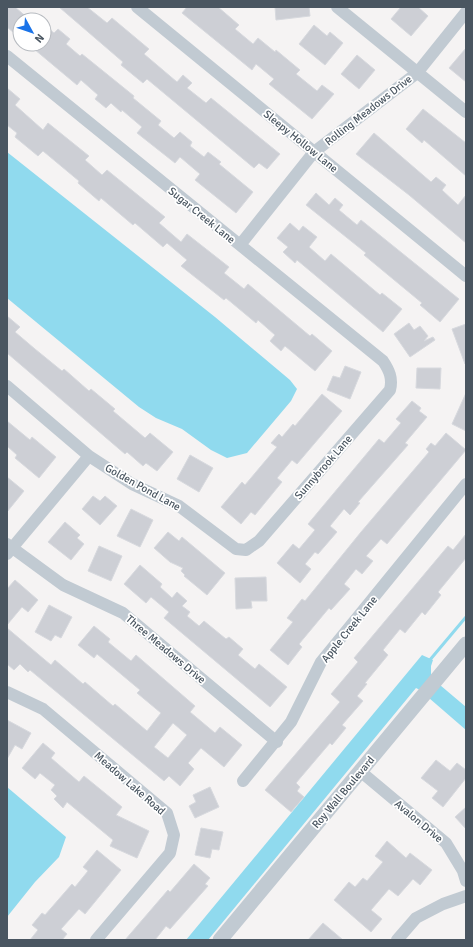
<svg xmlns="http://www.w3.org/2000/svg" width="473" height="947" font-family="Signika,sans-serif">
  <rect width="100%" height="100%" fill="#f5f3f3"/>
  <path fill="#90daee" d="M7,152l208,165 75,63 7,9 -6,12 -44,52 -20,5 -16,-8 -29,-21 -26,-11 -17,-11 -132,-109z
    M422,655l11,5 -2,6v10l-11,14 -4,-2 -208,252h-22z
    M440,685l26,22v23l-37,-32z
    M7,787l59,50 -7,20 -24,25 -28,35z"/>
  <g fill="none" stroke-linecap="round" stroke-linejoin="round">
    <path stroke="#90daee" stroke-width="3" d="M429,661l37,-44"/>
  </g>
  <path fill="#cdcfd5" stroke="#d7d9de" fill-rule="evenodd" d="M7,7h8l15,13h-10v18l-13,-11z
    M59,7h28l20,16 5,-5 37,31 -5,5 33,28 6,-7 9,8 -5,5 19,15 5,-5 69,56 -13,15 -8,-6 -5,5 -107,-89 -4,4 -22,-18 2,-3z
    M187,7h31l21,18 -4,4 18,15 5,-6 17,14 1,-2 24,20 -4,4 21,17 5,-6 12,9 -22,25 -43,-35 5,-5 -18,-15 -4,6 -70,-57z
    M275,7h34l1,9 -34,4z
    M401,7h17l10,9 -17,20 -20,-17z
    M44,25l10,8 4,-4 12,10 -4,5 14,12 2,-2 52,42 -1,2 28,23 -3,4 16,13 6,-6 12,10 -2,4 14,11 4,-5 13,10 -2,2 34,28 -17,21 -41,-33 5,-6 -20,-17 -5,6 -38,-30 5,-6 -20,-17 -1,2 -10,-9 -5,5 -11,-9 3,-4 -17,-15 -4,5 -49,-41h16z
    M314,25l13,11 3,-4 13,11 -18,22 -26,-21z
    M466,48v34l-17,-14z
    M357,55l18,15 -16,19 -18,-15z
    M7,88l13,11 -5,6 28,25 5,-7 41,33 -4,4 17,15 5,-5 58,47 -6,6 22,19 6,-8 42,33 -5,6 20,16 4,-5 62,52 2,-2 20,17 -17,20 -30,-25 -4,5 -11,-10 5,-6 -17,-15 -2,3 -30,-25 -2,2 -43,-34 6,-6 -20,-17 -4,4 -28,-24 -2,2 -32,-27 -2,3 -21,-18 1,-2 -36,-30 -5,5 -23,-19 2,-4 -10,-8z
    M423,109l43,34v33l-42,-36 -2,3 -16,-14z
    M374,133l57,49 5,-5 10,8 -4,5 16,15 8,-10v48l-57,-48 -53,-41z
    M316,193l13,12 6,-7 8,7 -4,5 18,15 4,-5 98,79 -19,23 -20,-17 2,-2 -58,-48 2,-2 -60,-48z
    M290,223l9,8 4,-5 14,11 -8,10 16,14 6,-7 49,41 2,-2 20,16 -19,23 -86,-72 -2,3 -12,-11 5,-5 -11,-9z
    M7,316l13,11 -5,5 20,17 27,22 2,-2 25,22 2,-2 24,20 -2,2 32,27 5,-5 23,19 -16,19 -11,-8 -3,3 -16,-14 -2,2 -118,-101z
    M409,323l5,7 6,-4 8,10 -4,5 9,-4 2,3 -25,17 -16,-23z
    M466,324v40h-1l-13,-35z
    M345,366l16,6 -11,27 -23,-9 6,-14 7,2z
    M417,368h24l-1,21 -24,-1z
    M466,393v38l-14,-7z
    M322,394l20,17 -45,53 -5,-4 -15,18 5,4 -27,33 -4,-3 -10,12 -20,-17 21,-25 3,3 32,-38 -6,-4 8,-9 3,3 11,-13 2,2z
    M412,401l9,7 -2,3 8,6 -22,26 3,2 -50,57 2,1 -10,12 -6,-6 -14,17 7,6 -19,22 -3,-2 -10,12 6,5 -11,14 -23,-20 16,-19 6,5 16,-19 -7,-6 71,-85 5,4 17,-20 -5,-4z
    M7,421l23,19 2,-3 24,20 -17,21 -24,-20 2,-3 -10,-9z
    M446,433l20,17 -79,94 -6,-5 -15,17 7,5 -11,13 -6,-5 -12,15 6,5 -19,21 -2,-2 -30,36 3,3 -14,18 -18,-15 23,-28 -6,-4 15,-19 3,2 56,-69 68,-80 -3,-3 5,-6 4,3z
    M190,455l23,13 -14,24 -22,-13z
    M7,477l17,14 -17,21z
    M93,496l7,5 5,-5 12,10 -17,19 -18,-16z
    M131,509l22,11 -13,27 -23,-11z
    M65,522l15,13 -3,3 7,6 -13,16 -23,-18z
    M168,532l11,9 3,-4 43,36 -18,22 -23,-19 1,-1 -4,-4 2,-3 -13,-6 -16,-14z
    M466,534v24l-28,34 3,3 -16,20 -3,-3 -17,21 -5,-4 -17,21 5,5 -23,28 2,1 -10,12 6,5 -21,24 4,3 -14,17 -2,-2 -34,40 4,4 -3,4 7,6 -13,15 -26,-22 75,-88 -9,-8 27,-32 -4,-4 94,-112 5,4z
    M99,546l23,10 -11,25 -23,-10z
    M140,565l22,19 -2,3 12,11 5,-6 10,9 -5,5 8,6 -3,4 12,10 5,-5 22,18 3,-2 14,12 -5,6 17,14 4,-5 28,23 -17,20 -106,-89 5,-6 -18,-15 -5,6 -22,-19z
    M266,577l1,24h-16l1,7 -16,1 -1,-31z
    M15,580l23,20 -10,12 -6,-5 -15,18v-36z
    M49,605l23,12 -11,21 -6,-3 -4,6 -16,-9z
    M94,626l16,13 -2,3 23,19 5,-6 59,51 -5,6 25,21 5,-6 22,18 -18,22 -23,-19 -13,15 6,6 -14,17 -11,-10 -5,5 -134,-111 -2,2 -8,-8 -6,6 -7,-6v-36l44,37 4,-5 28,24 2,-2 28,24 2,-2 32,27 14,-18 -24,-20 3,-3 -43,-36 -3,4 -16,-13zM173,723l14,12 -19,23 -14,-11z
    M7,720l24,13 -9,16 -7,-4 -8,14z
    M43,743l12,10 -4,5 28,24 5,-6 38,31 -6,8 33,16 -12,27 -27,-12 3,-6 -46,-38 -4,6 -9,-9 3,-3 -6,-6 4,-5 -15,-12 -5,6 -13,-11z
    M436,760l14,11 7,-8 9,7v8l-23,29 -11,-9 6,-7 -17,-13z
    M210,787l9,20 -24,11 -6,-12 7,-4 -3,-7z
    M466,807v22l-11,-12z
    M201,828l22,4 -4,18 -7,-1 -2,9 -15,-3z
    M387,841l19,17 4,-5 22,17 -12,15 -7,-6 -15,17 -9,-7 -18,21 11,9 -11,13 -37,-32 15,-18 6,5 8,-9 4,3 16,-19 -8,-6z
    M97,850l24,20 -36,44 -6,-5 -18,20 6,5 -5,6h-32l8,-10 -6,-5 10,-12 3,2 27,-31 3,3 13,-16 -5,-4z
    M194,864l16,14 -5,6 3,2 -38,43 -4,-3 -11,14h-30l43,-50 2,2z
    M323,923l20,17h-35z"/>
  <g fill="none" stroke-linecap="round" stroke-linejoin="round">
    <path stroke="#c1cad2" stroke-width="12" d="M137,7l329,269
      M337,7l129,105
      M7,56l376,305c6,9 10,17 7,29l-131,151 -13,9 -10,-1 -57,-43 -47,-22 -43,-28 -82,-70
      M240,245l74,-93 103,-79 49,-61
      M7,544l56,41 60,28 154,129
      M7,554l82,-98
      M7,692l36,17 124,104 7,22 -4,18 -74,87
      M360,771l86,72 17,28 3,10
      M243,781l48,-59 30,-60 145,-178
      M397,940l19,-22 27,-14 23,-8"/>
    <path stroke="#c1cad2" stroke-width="15" d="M220,940l246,-296"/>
  </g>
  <g text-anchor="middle" stroke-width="3.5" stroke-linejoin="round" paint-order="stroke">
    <g font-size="11" fill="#4a5661" stroke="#fff">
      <text transform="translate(368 110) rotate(-38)" y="4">Rolling Meadows Drive</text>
      <text transform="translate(301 141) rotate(39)" y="4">Sleepy Hollow Lane</text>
      <text transform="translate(202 215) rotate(39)" y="4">Sugar Creek Lane</text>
      <text transform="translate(323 467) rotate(-49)" y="4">Sunnybrook Lane</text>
      <text transform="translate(143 487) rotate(29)" y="4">Golden Pond Lane</text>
      <text transform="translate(349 629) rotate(-51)" y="4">Apple Creek Lane</text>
      <text transform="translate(166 649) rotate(40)" y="4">Three Meadows Drive</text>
      <text transform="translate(130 783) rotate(41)" y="4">Meadow Lake Road</text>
      <text transform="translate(343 792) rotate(-50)" y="4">Roy Wall Boulevard</text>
      <text transform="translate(419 821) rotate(40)" y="4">Avalon Drive</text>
    </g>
  </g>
  <rect width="473" height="947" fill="none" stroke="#4a5661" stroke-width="16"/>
  <g transform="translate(32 32) rotate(130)"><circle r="19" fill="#ffffff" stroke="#b7bbc0"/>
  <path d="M0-3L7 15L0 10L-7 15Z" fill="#1a73e8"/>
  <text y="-6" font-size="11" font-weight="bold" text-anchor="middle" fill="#4a5661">N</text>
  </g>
</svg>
